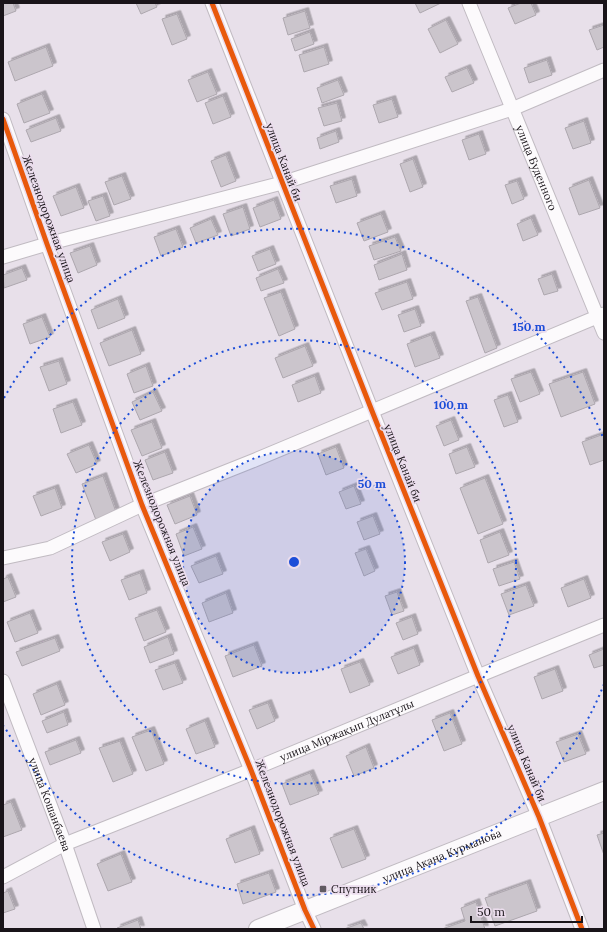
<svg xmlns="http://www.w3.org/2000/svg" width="607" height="932" font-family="Lora,serif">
  <defs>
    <filter id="shadow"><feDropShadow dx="3.5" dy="-3.5" stdDeviation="0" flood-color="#0004"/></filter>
  </defs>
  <rect width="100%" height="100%" fill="#e8e0ea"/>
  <path fill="#cbc5cc" stroke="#ada7ae" filter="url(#shadow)" d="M3,3h10l3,8 -13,5z
    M136,3h19l2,4 -16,7z
    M415,3h26l-21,10z
    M521,3h10l5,12 -21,9 -7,-16z
    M305,11l5,17 -22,7 -5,-17z
    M177,14l10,25 -15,6 -10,-26z
    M446,20l12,24 -18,9 -12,-24z
    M604,25v22l-7,3 -8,-20z
    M310,32l4,12 -19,7 -4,-12z
    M46,47l7,19 -38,15 -7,-19z
    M324,47l5,17 -25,8 -5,-17z
    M547,60l5,15 -23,8 -5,-15z
    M467,68l7,15 -22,9 -7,-15z
    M208,72l9,22 -20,8 -9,-22z
    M338,80l6,15 -22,8 -5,-15z
    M42,94l8,19 -26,10 -7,-19z
    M223,96l8,21 -18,7 -8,-21z
    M392,99l6,18 -19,6 -6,-18z
    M337,103l5,18 -18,5 -6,-18z
    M56,118l5,13 -30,11 -5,-12z
    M584,121l7,22 -18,6 -8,-21z
    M336,131l3,11 -19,7 -3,-11z
    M479,134l7,20 -17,6 -7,-20z
    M226,155l10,26 -15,6 -10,-26z
    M413,159l10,28 -13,5 -10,-28z
    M122,176l9,23 -17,6 -9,-23z
    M352,179l5,17 -21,7 -6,-17z
    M589,180l11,28 -21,7 -10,-27z
    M517,181l7,18 -12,5 -7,-19z
    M76,187l8,21 -23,8 -8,-20z
    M103,196l7,20 -14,5 -8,-20z
    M274,200l7,19 -21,8 -7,-19z
    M243,207l7,22 -19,7 -8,-22z
    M381,214l7,18 -24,9 -7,-18z
    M531,218l7,17 -15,6 -6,-17z
    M211,219l7,16 -22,8 -6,-15z
    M176,229l7,18 -22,9 -7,-19z
    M395,237l6,14 -27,9 -5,-14z
    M90,246l7,19 -19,8 -8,-20z
    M270,249l6,15 -18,7 -6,-15z
    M402,254l5,16 -28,10 -5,-15z
    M22,268l5,12 -23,8 -1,-13z
    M278,269l6,14 -23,8 -5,-13z
    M552,274l6,17 -14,4 -6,-16z
    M407,282l6,17 -31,11 -7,-17z
    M281,292l14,37 -16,7 -15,-38z
    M478,297l19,51 -12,5 -19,-52z
    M118,299l7,19 -27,11 -7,-19z
    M415,309l6,17 -17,6 -6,-17z
    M42,317l8,20 -20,7 -7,-20z
    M132,330l9,24 -32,12 -9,-23z
    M431,335l9,23 -25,9 -8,-23z
    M305,346l8,20 -30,12 -8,-20z
    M59,361l8,23 -18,7 -9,-24z
    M146,366l7,20 -19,7 -7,-19z
    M531,372l9,22 -20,8 -9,-23z
    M583,372l12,32 -34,13 -12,-33z
    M315,376l6,17 -23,9 -6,-17z
    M153,392l9,19 -22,9 -8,-18z
    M508,395l10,27 -14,5 -10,-27z
    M73,402l9,23 -21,8 -8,-24z
    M451,420l8,20 -15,6 -8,-20z
    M152,422l10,26 -20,8 -11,-26z
    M604,434v26l-14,5 -8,-23z
    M89,445l8,19 -21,9 -9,-19z
    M336,447l8,21 -18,7 -8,-21z
    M467,447l8,20 -19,7 -7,-20z
    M165,452l8,21 -20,7 -8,-20z
    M103,476l13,36 -20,8 -14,-36z
    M485,478l18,46 -25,10 -18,-46z
    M354,486l7,18 -15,5 -7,-17z
    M55,488l7,20 -21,8 -8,-20z
    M190,496l7,19 -22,9 -8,-19z
    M373,516l7,18 -16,6 -7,-18z
    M193,527l9,22 -18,7 -8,-22z
    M500,532l9,23 -21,8 -8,-23z
    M123,534l7,18 -20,9 -8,-19z
    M366,549l9,22 -11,5 -9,-23z
    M216,556l7,18 -24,9 -8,-17z
    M514,562l6,17 -21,7 -6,-17z
    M140,573l7,20 -18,7 -8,-20z
    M8,577l8,20 -13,5v-23z
    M584,579l7,19 -23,9 -7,-19z
    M526,585l8,21 -25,9 -8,-21z
    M397,592l7,19 -12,4 -7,-19z
    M226,593l7,20 -24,9 -7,-19z
    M157,610l9,22 -22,9 -9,-23z
    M30,613l8,20 -23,9 -8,-20z
    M412,617l6,17 -15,6 -7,-17z
    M168,637l6,17 -24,9 -6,-16z
    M55,638l5,13 -38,15 -6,-14z
    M254,645l8,21 -29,11 -8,-21z
    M414,648l6,17 -22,9 -7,-17z
    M604,649v16l-10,3 -5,-13z
    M360,662l10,23 -20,8 -9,-24z
    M175,663l8,20 -20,7 -8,-20z
    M555,669l8,22 -21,8 -8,-22z
    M57,684l8,21 -24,10 -8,-21z
    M268,703l7,18 -18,8 -8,-19z
    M64,712l4,13 -21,8 -5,-12z
    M450,713l12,31 -18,7 -12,-31z
    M205,721l10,26 -19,7 -10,-25z
    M151,730l13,34 -18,7 -14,-34z
    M578,734l8,20 -22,8 -8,-20z
    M76,740l5,13 -31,12 -5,-13z
    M120,741l13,33 -20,8 -14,-34z
    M366,747l8,21 -20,8 -8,-20z
    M310,773l9,21 -29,11 -8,-21z
    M11,802l11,28 -19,7v-32z
    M251,829l9,25 -25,9 -9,-24z
    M354,829l12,30 -24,9 -12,-30z
    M604,833v22l-7,-20z
    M121,854l11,28 -24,9 -11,-27z
    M269,873l7,19 -33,12 -6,-20z
    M527,883l10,28 -42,15 -10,-28z
    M8,891l7,18 -12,4v-20z
    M476,902l9,27h-43l23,-8 -4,-13z
    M138,920l3,9h-24v-1z
    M361,923l3,6h-20z"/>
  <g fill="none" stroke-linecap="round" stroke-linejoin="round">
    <defs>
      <g id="minor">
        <path d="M212,3l160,408 106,265 61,141 43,112"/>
        <path id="s1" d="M469,3l135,330"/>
        <path d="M3,119l44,125 95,261 109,265 54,140 9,19"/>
        <path d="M3,257l44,-13 235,-61 230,-74 92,-39"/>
        <path d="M3,558l47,-10 92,-43 113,-45 349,-146"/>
        <path id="s2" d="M3,681l62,163 29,85"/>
        <path id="s3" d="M3,877l62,-33 186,-74 227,-94 126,-51"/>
      </g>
      <g id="secondary">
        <path id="s4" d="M258,929l346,-138"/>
      </g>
    </defs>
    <use href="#minor" stroke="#c1bbc2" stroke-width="15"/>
    <use href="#secondary" stroke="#c1bbc2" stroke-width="20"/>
    <use href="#minor" stroke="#fcfafc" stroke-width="13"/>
    <use href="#secondary" stroke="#fcfafc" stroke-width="18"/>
    <defs>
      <path id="cycleway" d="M212,3l160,408 106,265 61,141 43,112
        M3,119l44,125 95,261 109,265 54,140 9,19"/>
    </defs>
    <use href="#cycleway" stroke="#ebdded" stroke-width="8"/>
    <use href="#cycleway" stroke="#e8590c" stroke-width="5"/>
  </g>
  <circle cx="294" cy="562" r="111" fill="#1d4ed8" fill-opacity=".12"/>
  <g fill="none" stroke="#1d4ed8" stroke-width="2" stroke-dasharray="2 4">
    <circle cx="294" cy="562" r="111"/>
    <circle cx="294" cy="562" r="222"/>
    <path d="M604 684A333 333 0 0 1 4 726M4 398A333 333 0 0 1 604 440"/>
  </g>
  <rect fill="#615b62" stroke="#ebdded" stroke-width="1.5" x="319" y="885" width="8" height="8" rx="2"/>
  <g text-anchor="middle" stroke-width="3.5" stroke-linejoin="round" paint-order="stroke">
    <g font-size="11" fill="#191419" stroke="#ebdded">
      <text transform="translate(284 162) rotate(69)" y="4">улица Канай би</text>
      <text dy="4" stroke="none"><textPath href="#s1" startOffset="178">улица Буденного</textPath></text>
      <text transform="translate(49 219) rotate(70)" y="4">Железнодорожная улица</text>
      <text transform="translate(403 463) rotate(68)" y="4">улица Канай би</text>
      <text transform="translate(162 523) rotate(68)" y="4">Железнодорожная улица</text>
      <text dy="4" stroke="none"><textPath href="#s3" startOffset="374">улица Міржақып Дулатұлы</textPath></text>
      <text transform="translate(527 763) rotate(67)" y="4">улица Канай би</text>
      <text dy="4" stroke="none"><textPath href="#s2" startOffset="132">улица Кошанбаева</textPath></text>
      <text transform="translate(283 823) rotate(69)" y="4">Железнодорожная улица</text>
      <text dy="4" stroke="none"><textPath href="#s4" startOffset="198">улица Акана Курманова</textPath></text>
    </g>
    <g font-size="11" fill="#191419" stroke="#ebdded" text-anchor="start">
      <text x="331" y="893">Спутник</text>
    </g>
  </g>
  <circle cx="294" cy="562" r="6" fill="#1d4ed8" stroke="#ebdded" stroke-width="2"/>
  <g font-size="12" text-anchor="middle" font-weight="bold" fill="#1d4ed8" stroke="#ebdded" stroke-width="3.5" stroke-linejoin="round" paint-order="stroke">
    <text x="529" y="331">150 m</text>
    <text x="451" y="409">100 m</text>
    <text x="372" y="488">50 m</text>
  </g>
  <rect width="607" height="932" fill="none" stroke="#191419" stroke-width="8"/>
  <path d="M471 916v6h111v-6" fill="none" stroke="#191419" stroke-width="2"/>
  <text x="477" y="916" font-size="12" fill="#191419" stroke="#ebdded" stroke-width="3" paint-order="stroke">50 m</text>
</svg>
